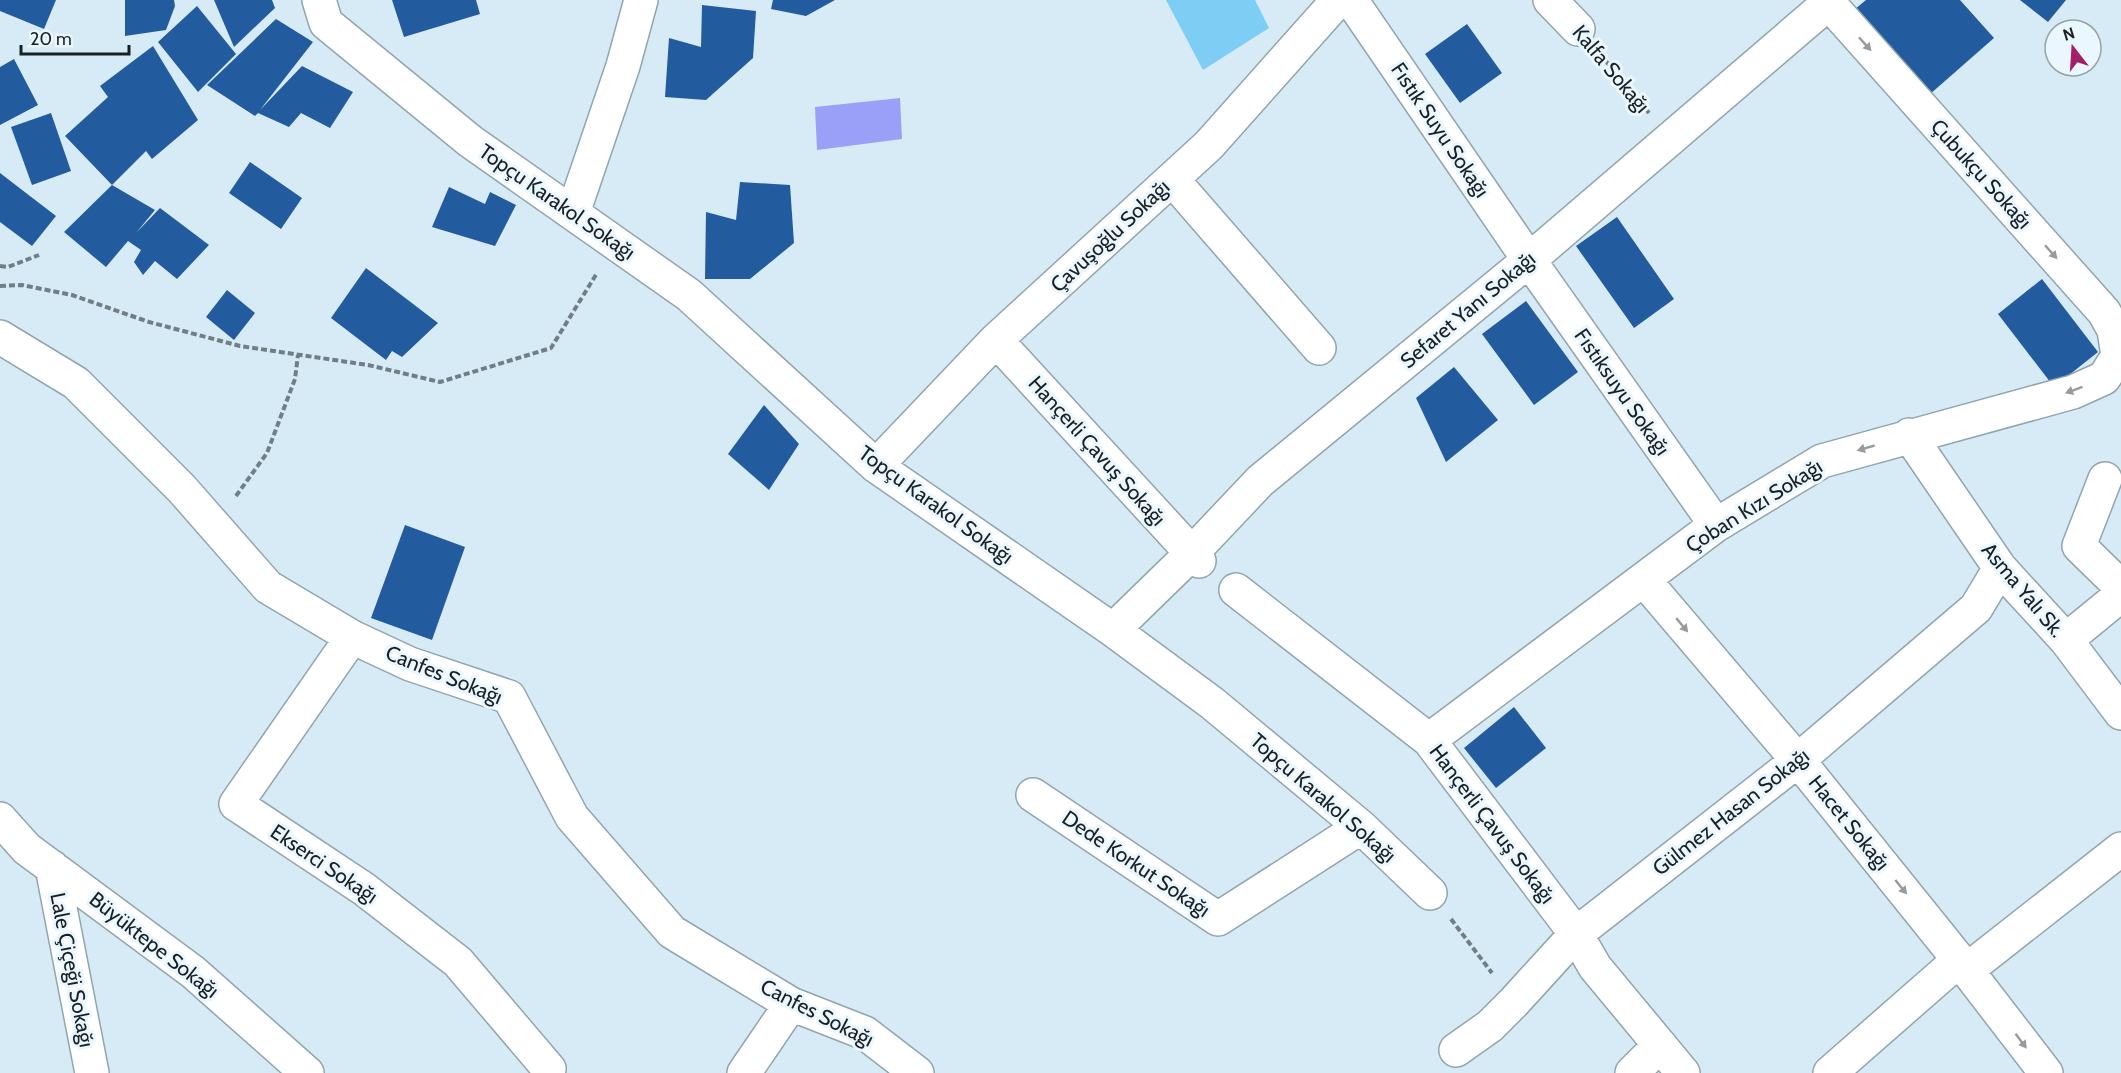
<svg xmlns="http://www.w3.org/2000/svg" width="2121" height="1073" font-family="Cabin,sans-serif">
  <rect width="100%" height="100%" fill="#d7ebf6"/>
  <path fill="#7ecdf4" d="M1166,0h89l14,28 -66,42z"/>
  <path fill="#9aa0f7" d="M900,98l2,41 -85,11 -2,-43z"/>
  <path fill="#235b9f" d="M0,0h56l-12,29 -44,-18z
    M125,0h49l1,6 -9,24 -41,6z
    M214,0h58l3,8 -41,39z
    M392,0h84l4,14 -76,23z
    M773,0h62l-29,16 -35,-7z
    M1866,0h94l34,38 -65,57 -75,-85z
    M2020,0h46l-18,22z
    M702,5l54,6 -3,47 -47,42 -41,-3 4,-59 32,9z
    M197,6l39,48 -38,38 -40,-50z
    M276,19l37,23 -53,68 42,-44 51,26 -23,36 -29,-15 -12,14 -31,-14 -3,3 -48,-31z
    M1467,24l35,49 -42,30 -35,-49z
    M153,46l45,74 -46,39 -6,-8 -34,34 -47,-49 43,-39 -8,-11z
    M14,59l24,46 -38,20v-58z
    M51,113l20,58 -39,14 -21,-58z
    M250,162l52,36 -21,31 -52,-36z
    M0,173l56,43 -24,30 -32,-24z
    M740,182l50,3 4,58 -44,36h-45l1,-67 30,8z
    M112,185l43,25 -19,23 24,-25 49,37 -32,34 -22,-18 -12,14 -9,-13 7,-12 -13,-9 -22,26 -42,-35z
    M449,187l36,17 5,-12 26,13 -21,41 -63,-19z
    M1617,217l57,82 -40,29 -58,-82z
    M366,268l72,55 -36,34 -10,-6 -6,9 -55,-42z
    M2042,279l56,73 -44,35 -56,-73z
    M227,290l28,23 -21,27 -28,-23z
    M1526,301l52,71 -44,33 -52,-71z
    M1454,367l44,53 -52,42 -30,-64z
    M764,405l35,39 -30,46 -41,-36z
    M405,525l60,22 -33,93 -61,-22z
    M1514,707l32,41 -50,40 -32,-40z"/>
  <g fill="none" stroke-linecap="round" stroke-linejoin="round">
    <defs>
      <path id="minor" d="M319,0l7,23 144,118 219,154 187,171 237,164 99,73 149,124 69,66
        M1351,0l178,260 187,265
        M1550,0l28,29
        M1172,179l147,169
        M573,213l50,-147 18,-66
        M0,337l76,46 106,106 86,98 84,50 58,27 99,33 63,120 100,115 119,72 74,29 52,40
        M996,340l203,221
        M1909,435l91,133 66,72 55,73
        M876,466l120,-126 213,-195 129,-145
        M2105,479l-26,67 42,41
        M1644,580l166,195 149,185 87,113
        M1236,590l193,150 147,194 19,33 88,106
        M1113,630l78,-76 69,-73 269,-221 303,-260
        M352,637l-116,167 128,85 94,73 91,107 -1,4
        M2066,640l55,-45
        M1429,740l287,-215 106,-64 251,-69 31,-14 14,-22 -4,-26 -10,-18 -278,-312
        M1033,795l185,124 143,-92
        M0,819l27,30 166,123 114,101
        M52,867l40,206
        M1967,970l154,-121
        M1456,1050l34,-24 24,-24 62,-68 221,-173 179,-153 24,-40
        M744,1073l47,-69
        M1632,1073l28,-28
        M1830,1073l129,-113"/>
    </defs>
    <use href="#minor" stroke="#91a5af" stroke-width="36"/>
    <path stroke="#717e86" stroke-width="4" stroke-dasharray="6 3" stroke-linecap="butt" d="M1600,54l49,59
      M0,266l8,1 31,-12
      M0,286l22,-1 50,10 77,27 91,24 128,19 72,17 111,-34 46,-75
      M236,496l31,-43 28,-74 3,-24
      M1451,919l41,54"/>
    <use href="#minor" stroke="#fff" stroke-width="33"/>
  </g>
  <defs><path id="oneway-solid" d="M-6-.8H1V-3.2L6.5 0L1 3.2V.8H-6Z" transform="scale(1.5)"/></defs>
  <g fill="#979b9c">
    <use href="#oneway-solid" transform="translate(1865 44) rotate(48)"/>
    <use href="#oneway-solid" transform="translate(2051 252) rotate(48)"/>
    <use href="#oneway-solid" transform="translate(2074 390) rotate(160)"/>
    <use href="#oneway-solid" transform="translate(1866 448) rotate(164)"/>
    <use href="#oneway-solid" transform="translate(1682 625) rotate(50)"/>
    <use href="#oneway-solid" transform="translate(1901 887) rotate(51)"/>
    <use href="#oneway-solid" transform="translate(2021 1041) rotate(53)"/>
  </g>
  <g text-anchor="middle" stroke-width="6" stroke-linejoin="round" paint-order="stroke">
    <g font-size="21" fill="#182024" stroke="#ebf7fe">
      <text transform="translate(1611 69) rotate(50)" y="7">Kalfa Sokağı</text>
      <text transform="translate(1440 130) rotate(56)" y="7">Fıstık Suyu Sokağı</text>
      <text transform="translate(1981 174) rotate(48)" y="7">Çubukçu Sokağı</text>
      <text transform="translate(557 202) rotate(35)" y="7">Topçu Karakol Sokağı</text>
      <text transform="translate(1110 236) rotate(-43)" y="7">Çavuşoğlu Sokağı</text>
      <text transform="translate(1468 310) rotate(-40)" y="7">Sefaret Yanı Sokağı</text>
      <text transform="translate(1622 392) rotate(55)" y="7">Fıstıksuyu Sokağı</text>
      <text transform="translate(1097 451) rotate(48)" y="7">Hançerli Çavuş Sokağı</text>
      <text transform="translate(936 505) rotate(36)" y="7">Topçu Karakol Sokağı</text>
      <text transform="translate(1754 506) rotate(-32)" y="7">Çoban Kızı Sokağı</text>
      <text transform="translate(2023 590) rotate(50)" y="7">Asma Yalı Sk.</text>
      <text transform="translate(444 675) rotate(22)" y="7">Canfes Sokağı</text>
      <text transform="translate(1323 798) rotate(41)" y="7">Topçu Karakol Sokağı</text>
      <text transform="translate(1731 812) rotate(-38)" y="7">Gülmez Hasan Sokağı</text>
      <text transform="translate(1849 823) rotate(51)" y="7">Hacet Sokağı</text>
      <text transform="translate(1492 824) rotate(53)" y="7">Hançerli Çavuş Sokağı</text>
      <text transform="translate(324 864) rotate(34)" y="7">Ekserci Sokağı</text>
      <text transform="translate(1136 864) rotate(34)" y="7">Dede Korkut Sokağı</text>
      <text transform="translate(154 945) rotate(38)" y="7">Büyüktepe Sokağı</text>
      <text transform="translate(72 970) rotate(79)" y="7">Lale Çiçeği Sokağı</text>
      <text transform="translate(817 1013) rotate(27)" y="7">Canfes Sokağı</text>
    </g>
  </g>
  <g transform="translate(2073 48) rotate(343)"><circle r="28" fill="#ebf7fe" stroke="#97a1a7" stroke-width="1.5"/>
  <path d="M0-4.5L10 22L0 15L-10 22Z" fill="#a41e6a"/>
  <text y="-9" font-size="16" font-weight="bold" text-anchor="middle" fill="#182024">N</text>
  </g>
  <path d="M21 45v9h108v-9" fill="none" stroke="#182024" stroke-width="3"/>
  <text x="30" y="45" font-size="18" fill="#182024" stroke="#ebf7fe" stroke-width="4.5" paint-order="stroke">20 m</text>
</svg>
